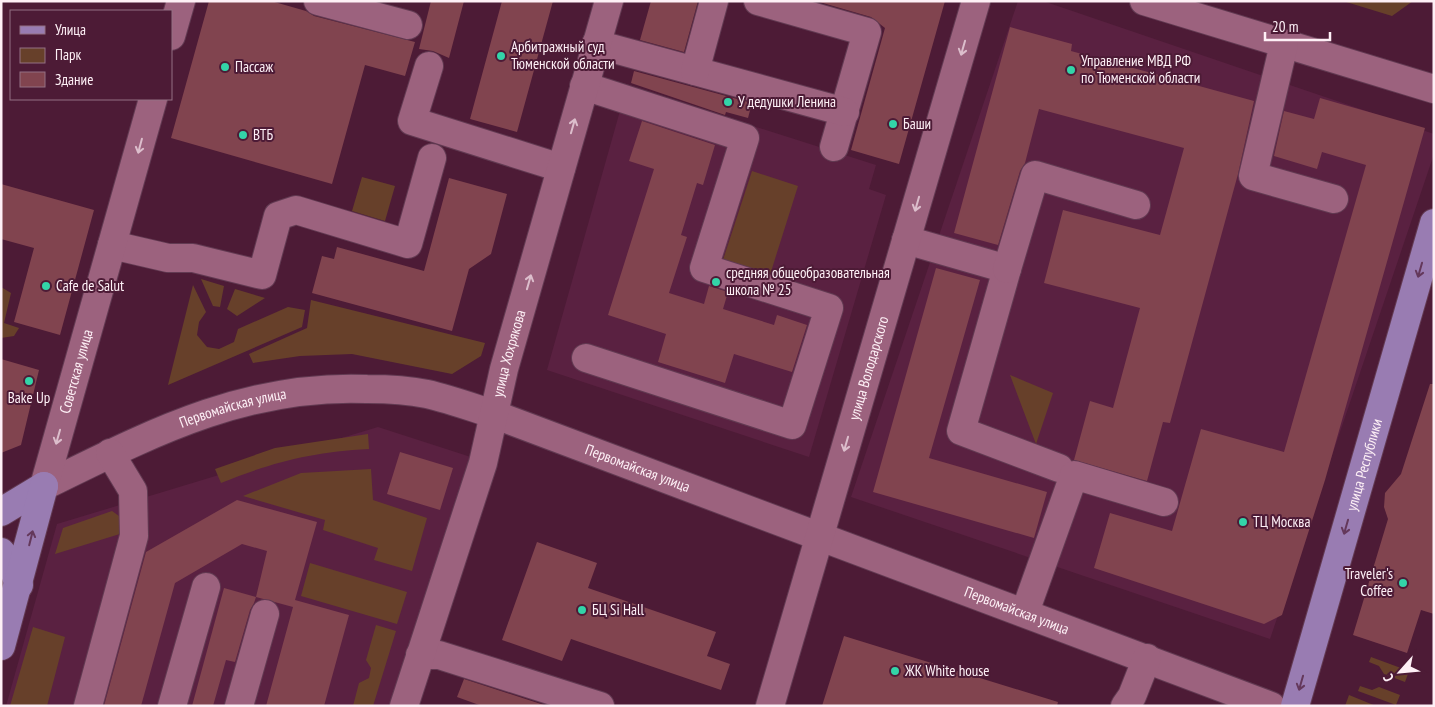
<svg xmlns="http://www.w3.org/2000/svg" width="1435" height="707" font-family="'PT Sans Narrow',sans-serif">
  <rect width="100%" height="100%" fill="#4d1b36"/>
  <path fill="#5a2141" d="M1018,1h25l391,133v20l-164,485 -419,-142z
    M627,86l249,79 -7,24 17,6 -77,262 -262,-87z
    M378,427l96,31 -80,248h-388l51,-182z"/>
  <path fill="#67402a" d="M1343,1h70l-21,15z
    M752,171l46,15 -29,92 -47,-15z
    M362,177l33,9 -10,35 -33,-10z
    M201,279l23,7 -4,21 -7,-1z
    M193,285l13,27 -7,10 -2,13 10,12 12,2 15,-7 4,-13 50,-22 17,3 -3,17 -134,58z
    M1,287l10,6 -7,30 15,5 -5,8 -13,2z
    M235,289l30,9 -28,18 -10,-7z
    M311,300l174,43 -4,13 -29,18 -100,-20 -52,2 -47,7 -4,-9 58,-26z
    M1010,375l43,18 -17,51z
    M368,434l1,15c-57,3 -96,13 -148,34l-6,-14 60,-21z
    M371,469l2,31 54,18 -15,53 -38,-11 4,-12 -55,-18 2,-10 -82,-24 58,-23z
    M112,511l7,5 5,9 -1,8 -68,21 8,-26z
    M310,563l97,29 -10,32 -96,-28z
    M376,625l20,6 -23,75h-20l6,-23 10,-5 2,-10 -5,-8z
    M33,627l32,10 -18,69h-37z
    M1371,657l38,14 -4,11 -21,-8 -5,-8 -10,-4z
    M1360,686l12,4 7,-3 21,8 -4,10 -38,-14z
    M1349,695l27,11h-31z"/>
  <path fill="#81444f" d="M209,1h62l35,10 8,5 101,26 -10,34 -40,-11 -33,119 -161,-46z
    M431,1h33l-15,57 -16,-7 -14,-2z
    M502,1h51l-36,131 -47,-13z
    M651,1h47l-14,51 -44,-12z
    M816,1h129l-46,163 -48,-14 34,-122 -14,-11z
    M1010,27l62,17 -1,7 183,50 -16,73 -68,249 -7,-1 -16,59 -73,-21 16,-59 23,7 27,-100 -96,-25 19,-73 97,25 24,-87 -145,-39 -14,54 -5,8 -22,74 -44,-12z
    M634,71l118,32 -4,15 -22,-6 -1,3 -94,-32z
    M1320,98l105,30 -100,352 -43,135 -18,9 -170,-56 16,-55 62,18 29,-102 83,23 82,-287 -44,-13 -5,17 -43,-13 10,-45 30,8z
    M642,121l73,24 -12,40 -6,-2 -16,52 6,2 -18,56 35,11 5,-18 19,6 -5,17 51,16 3,-10 30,10 -15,47 -58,-18 -9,29 -67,-21 8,-28 -58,-19 46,-146 -25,-8z
    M449,178l58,16 -16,60 -22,15 -17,62 -140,-38 10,-37 12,3 3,-12 87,24z
    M1,184l93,26 -34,125 -46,-13 20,-74 -33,-9z
    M936,268l44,12 -51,178 118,34 -13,46 -161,-46z
    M1,359l38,11 -18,75 -20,8z
    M1430,384h4v230l-13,-4 -14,43 -54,-18 35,-116 -4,-12 1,-14 16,-19z
    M400,452l53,16 -13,42 -53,-16z
    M237,500l80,22 -22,78 54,15 -25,91h-58l27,-99 -37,-10 11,-46 -25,-7 -67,39 -34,123h-37l42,-154z
    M537,542l60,21 -9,25 128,44 -9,24 23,8 -9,26 -150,-51 -9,22 -60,-21z
    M224,588l32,9 -2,6 -4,7 -15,52 -9,-2 -13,46h-21z
    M844,636l214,66 -1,4h-235z
    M464,679l83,27h-65l-25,-9z"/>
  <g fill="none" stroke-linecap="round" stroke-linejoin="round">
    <defs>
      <g id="minor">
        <path d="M318,1l90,24"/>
        <path d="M758,1l109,31 -33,115"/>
        <path d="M1144,1l290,88"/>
        <path d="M171,36l10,-35"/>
        <path d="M596,44l249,68"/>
        <path d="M1284,44l-31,132 81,23"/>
        <path d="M429,66l-17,55 149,47"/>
        <path d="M695,71l19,-70"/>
        <path d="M584,86l161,52 -41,130 125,40 -37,117 -206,-67"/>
        <path d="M906,240l101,29 -46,162 98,37"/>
        <path d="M112,245l56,13h25l69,17 16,-59 18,-6 112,34 24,-86"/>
        <path d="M1007,269l28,-94 101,30"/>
        <path id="s1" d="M44,486c106,-52 201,-102 323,-97 20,0 41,1 60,5 22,5 44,13 66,20l778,292"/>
        <path id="s2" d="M44,486l109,-387"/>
        <path d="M1025,612l49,-137 90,27"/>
        <path d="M420,655h19l161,51"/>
        <path d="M88,706l46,-170 -1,-45 -23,-38"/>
        <path d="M172,706l34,-119"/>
        <path d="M239,706l26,-92"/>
        <path id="s3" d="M404,706l79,-243 21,-94 105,-368"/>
        <path id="s4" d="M770,706l206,-705"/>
        <path d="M1125,706l7,-10 15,-38"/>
      </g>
      <g id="major">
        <path d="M1,512l43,-26"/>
        <path d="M1,552l11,13 7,20"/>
        <path d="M1,646l43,-160"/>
        <path id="s5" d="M1295,706l139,-483"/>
      </g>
    </defs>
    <use href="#minor" stroke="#623a52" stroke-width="30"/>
    <use href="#major" stroke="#623a52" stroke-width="30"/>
    <use href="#minor" stroke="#9c627e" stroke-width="28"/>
    <use href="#major" stroke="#997cb2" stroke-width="28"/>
  </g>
  <defs><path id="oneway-shaft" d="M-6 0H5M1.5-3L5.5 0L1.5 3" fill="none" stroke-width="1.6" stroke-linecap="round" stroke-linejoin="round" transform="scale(1.25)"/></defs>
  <g stroke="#dcbecc">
    <use href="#oneway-shaft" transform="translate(963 48) rotate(106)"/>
    <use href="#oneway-shaft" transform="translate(573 126) rotate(-74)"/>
    <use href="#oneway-shaft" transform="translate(140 146) rotate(105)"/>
    <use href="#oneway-shaft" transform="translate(917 204) rotate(106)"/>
    <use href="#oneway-shaft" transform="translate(529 282) rotate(-74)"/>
    <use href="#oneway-shaft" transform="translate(58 437) rotate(106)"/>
    <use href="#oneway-shaft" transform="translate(846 444) rotate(106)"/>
  </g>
  <g stroke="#64385b">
    <use href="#oneway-shaft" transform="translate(1420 270) rotate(106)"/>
    <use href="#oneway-shaft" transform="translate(1346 527) rotate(106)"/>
    <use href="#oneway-shaft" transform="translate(31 538) rotate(-76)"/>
    <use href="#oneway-shaft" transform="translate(1301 683) rotate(106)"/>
  </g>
  <g fill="#33d4a8" stroke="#4d1b36" stroke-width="2">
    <circle cx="501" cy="56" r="5"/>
    <circle cx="225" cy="67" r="5"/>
    <circle cx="1071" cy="70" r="5"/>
    <circle cx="728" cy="102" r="5"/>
    <circle cx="893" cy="124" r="5"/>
    <circle cx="243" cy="135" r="5"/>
    <circle cx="716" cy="282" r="5"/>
    <circle cx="46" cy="286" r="5"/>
    <circle cx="29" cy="381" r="5"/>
    <circle cx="1243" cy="522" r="5"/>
    <circle cx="1403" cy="583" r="5"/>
    <circle cx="582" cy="610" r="5"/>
    <circle cx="895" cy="671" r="5"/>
  </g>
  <g text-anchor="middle" stroke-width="4" stroke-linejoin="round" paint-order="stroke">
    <g font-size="15" fill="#fef0f6" stroke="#4d1b36" text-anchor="start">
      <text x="511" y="52">Арбитражный суд<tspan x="511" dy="17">Тюменской области</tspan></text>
      <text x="1081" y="66">Управление МВД РФ<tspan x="1081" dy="17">по Тюменской области</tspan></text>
      <text x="235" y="72">Пассаж</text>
      <text x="738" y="107">У дедушки Ленина</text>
      <text x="903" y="129">Баши</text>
      <text x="253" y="140">ВТБ</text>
      <text x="726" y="278">средняя общеобразовательная<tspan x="726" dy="17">школа № 25</tspan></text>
      <text x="56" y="291">Cafe de Salut</text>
      <text x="29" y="403" text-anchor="middle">Bake Up</text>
      <text x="1253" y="527">ТЦ Москва</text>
      <text x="1393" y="579" text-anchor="end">Traveler's<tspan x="1393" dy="17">Coffee</tspan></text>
      <text x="592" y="615">БЦ Si Hall</text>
      <text x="905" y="676">ЖК White house</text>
    </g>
    <g font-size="15" fill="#fef0f6" stroke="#4d1b36">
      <text dy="5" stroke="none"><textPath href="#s3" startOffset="368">улица Хохрякова</textPath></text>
      <text dy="5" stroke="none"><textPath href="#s4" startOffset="352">улица Володарского</textPath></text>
      <text dy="5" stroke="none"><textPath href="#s2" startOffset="119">Советская улица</textPath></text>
      <text dy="5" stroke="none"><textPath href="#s1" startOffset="205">Первомайская улица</textPath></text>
      <text dy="5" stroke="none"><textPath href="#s5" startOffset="251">улица Республики</textPath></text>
      <text dy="5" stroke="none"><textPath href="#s1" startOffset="625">Первомайская улица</textPath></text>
      <text dy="5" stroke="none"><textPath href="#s1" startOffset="1030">Первомайская улица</textPath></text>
    </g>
  </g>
  <rect width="1435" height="707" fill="none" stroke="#fef0f6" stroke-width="5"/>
  <rect x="10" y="10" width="162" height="90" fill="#4d1b36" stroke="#947083"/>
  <rect x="20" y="26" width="25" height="8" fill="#997cb2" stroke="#947083"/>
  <text x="55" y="35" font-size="15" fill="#fef0f6">Улица</text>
  <rect x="20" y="48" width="25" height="15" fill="#67402a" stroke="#947083"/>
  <text x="55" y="60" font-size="15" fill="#fef0f6">Парк</text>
  <rect x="20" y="72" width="25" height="15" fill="#81444f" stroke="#947083"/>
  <text x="55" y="85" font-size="15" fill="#fef0f6">Здание</text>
  <g transform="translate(1400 672) rotate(243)" stroke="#4d1b36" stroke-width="4" paint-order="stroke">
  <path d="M0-4L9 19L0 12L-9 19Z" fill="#fef0f6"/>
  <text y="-8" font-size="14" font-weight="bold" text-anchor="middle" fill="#fef0f6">С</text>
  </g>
  <path d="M1265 32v8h65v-8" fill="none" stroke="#fef0f6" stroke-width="2.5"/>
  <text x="1272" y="32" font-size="15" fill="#fef0f6" stroke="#4d1b36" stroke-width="4" paint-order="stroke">20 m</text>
</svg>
